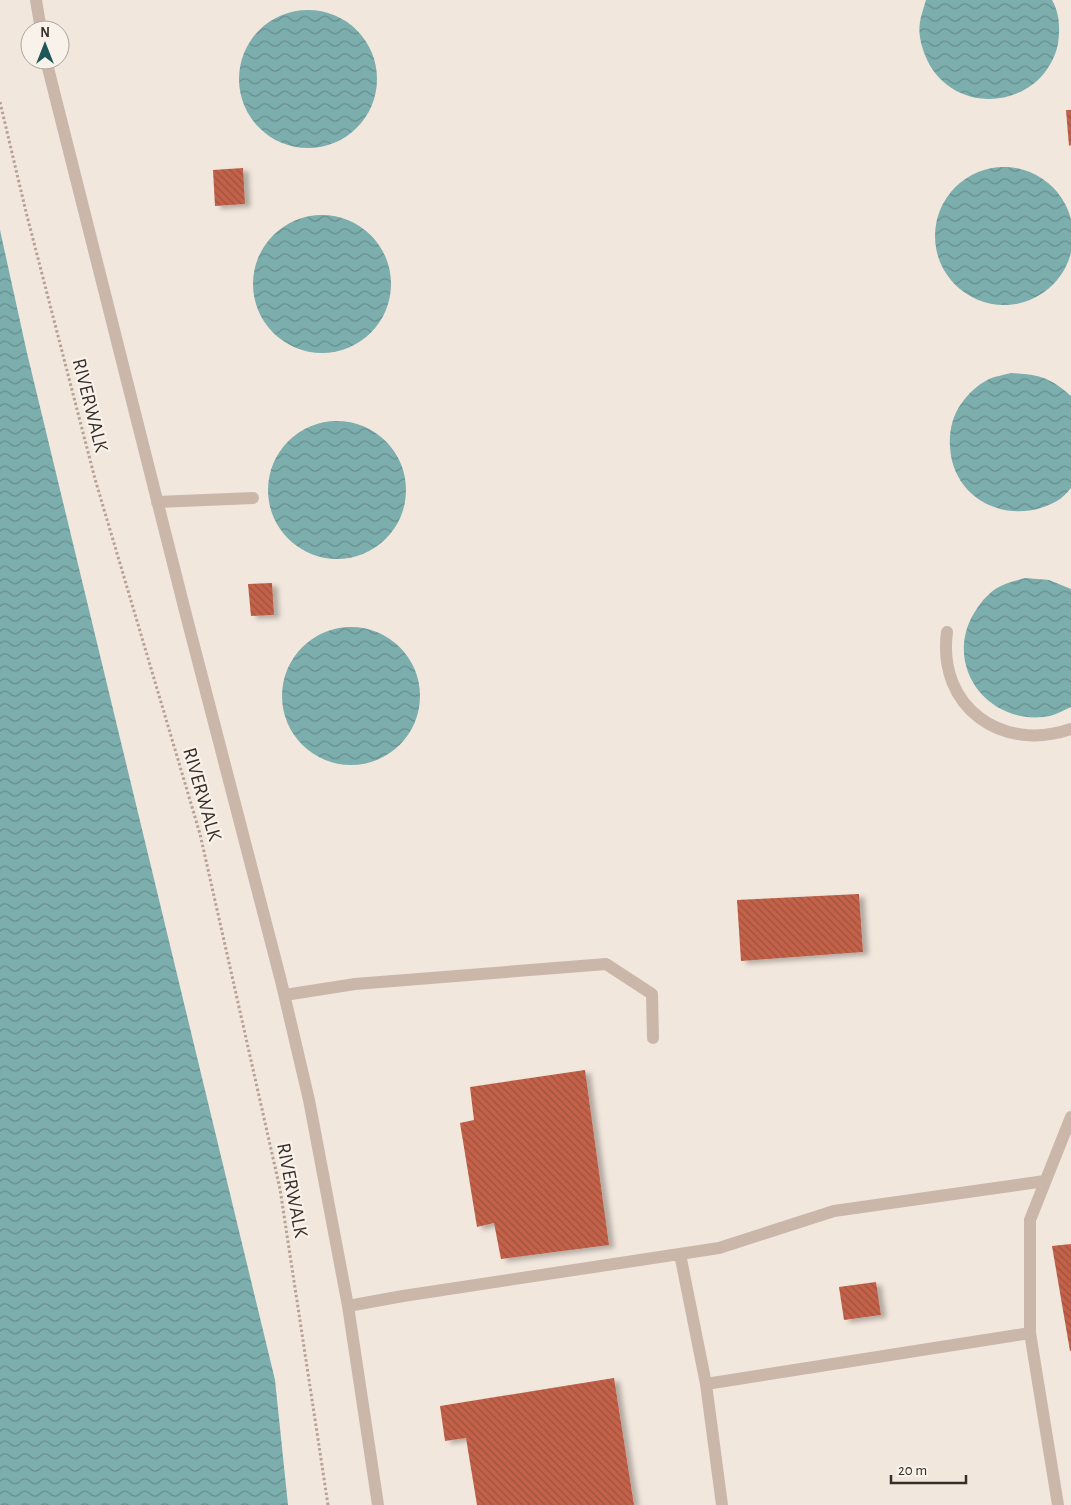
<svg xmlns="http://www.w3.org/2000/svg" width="1071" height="1505" font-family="'Alegreya Sans',sans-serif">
  <defs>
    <pattern id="water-waves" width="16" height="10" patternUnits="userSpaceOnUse" patternTransform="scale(1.25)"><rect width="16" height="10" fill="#7daeae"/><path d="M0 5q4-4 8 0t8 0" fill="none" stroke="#678e8e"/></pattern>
    <pattern id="building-back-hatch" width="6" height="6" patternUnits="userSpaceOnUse" patternTransform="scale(1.25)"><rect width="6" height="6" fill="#c3624a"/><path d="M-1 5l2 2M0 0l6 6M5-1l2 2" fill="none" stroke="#9f513e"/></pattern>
    <filter id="shadow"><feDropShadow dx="5.5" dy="3" stdDeviation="2.5" flood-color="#0004"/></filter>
  </defs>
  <rect width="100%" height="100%" fill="#f2e7dd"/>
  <path fill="url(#water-waves)" d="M926,0h126c8,14 8,29 6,44 -3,14 -10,26 -20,36 -36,33 -95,22 -113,-25 -4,-10 -7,-22 -5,-33 1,-7 4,-15 6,-22z
    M239 79a69 69 0 1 1 138 0a69 69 0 1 1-138 0Z
    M935 236a69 69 0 1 1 138 0a69 69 0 1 1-138 0Z
    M253 284a69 69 0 1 1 138 0a69 69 0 1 1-138 0Z
    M0,230l27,123 248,1027 13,125h-288z
    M1011,373c29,2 38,4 60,23v92c-4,5 -9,10 -14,13 -45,26 -104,1 -107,-54 -1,-15 2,-30 11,-43 7,-10 16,-19 28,-25 7,-3 15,-4 22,-6z
    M268 490a69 69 0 1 1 138 0a69 69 0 1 1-138 0Z
    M1025,578l24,2 22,9v118c-7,3 -14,7 -21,9 -64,12 -111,-55 -72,-109 6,-9 15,-18 25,-22 7,-3 15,-5 22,-7z
    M282 696a69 69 0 1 1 138 0a69 69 0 1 1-138 0Z"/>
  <path fill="url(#building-back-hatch)" filter="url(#shadow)" d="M1066,110h5v35l-2,1z
    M243,168l2,36 -30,2 -2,-36z
    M272,583l2,32 -23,1 -3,-32z
    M859,894l4,58 -122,9 -4,-61z
    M585,1070l24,175 -108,14 -7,-36 -17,4 -17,-104 14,-3 -4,-33z
    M1071,1244v107h-1l-18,-105z
    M876,1282l5,33 -37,5 -5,-33z
    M614,1378l20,127h-157l-11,-67 -21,3 -5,-35z"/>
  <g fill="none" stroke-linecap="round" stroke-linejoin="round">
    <path stroke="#b6a193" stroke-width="3" stroke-dasharray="2.5 2.5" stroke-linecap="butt" d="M0,102l26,110 69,267 105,355 80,355 48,316"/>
    <path stroke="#cab7a9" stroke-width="12" d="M36,0l5,30
      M46,60l139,551 96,370 28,119 39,206 55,-10 316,-48 115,-37 211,-30
      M157,502l96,-4
      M947,632c-10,75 55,121 124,97
      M285,995l70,-11 251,-20 46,30 1,44
      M680,1254l26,130
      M348,1306l30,199
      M722,1505l-16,-121 324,-51
      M1058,1505l-28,-172v-113l41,-103"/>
  </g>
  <g text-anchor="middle" stroke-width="4.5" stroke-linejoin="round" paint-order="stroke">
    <g font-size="20" fill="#372d29" stroke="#f9f2ea">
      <text transform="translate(91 405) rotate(76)" y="7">RIVERWALK</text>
      <text transform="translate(203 794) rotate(74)" y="7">RIVERWALK</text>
      <text transform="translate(293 1190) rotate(79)" y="7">RIVERWALK</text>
    </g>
  </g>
  <g transform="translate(45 45)"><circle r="24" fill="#f9f2ea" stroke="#aba39d"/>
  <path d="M0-4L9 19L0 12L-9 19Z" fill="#1f5758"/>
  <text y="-8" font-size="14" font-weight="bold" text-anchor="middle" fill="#372d29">N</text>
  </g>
  <path d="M891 1475v8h75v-8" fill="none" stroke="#372d29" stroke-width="2.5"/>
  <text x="898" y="1475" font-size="15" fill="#372d29" stroke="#f9f2ea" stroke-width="4" paint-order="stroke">20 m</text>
</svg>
